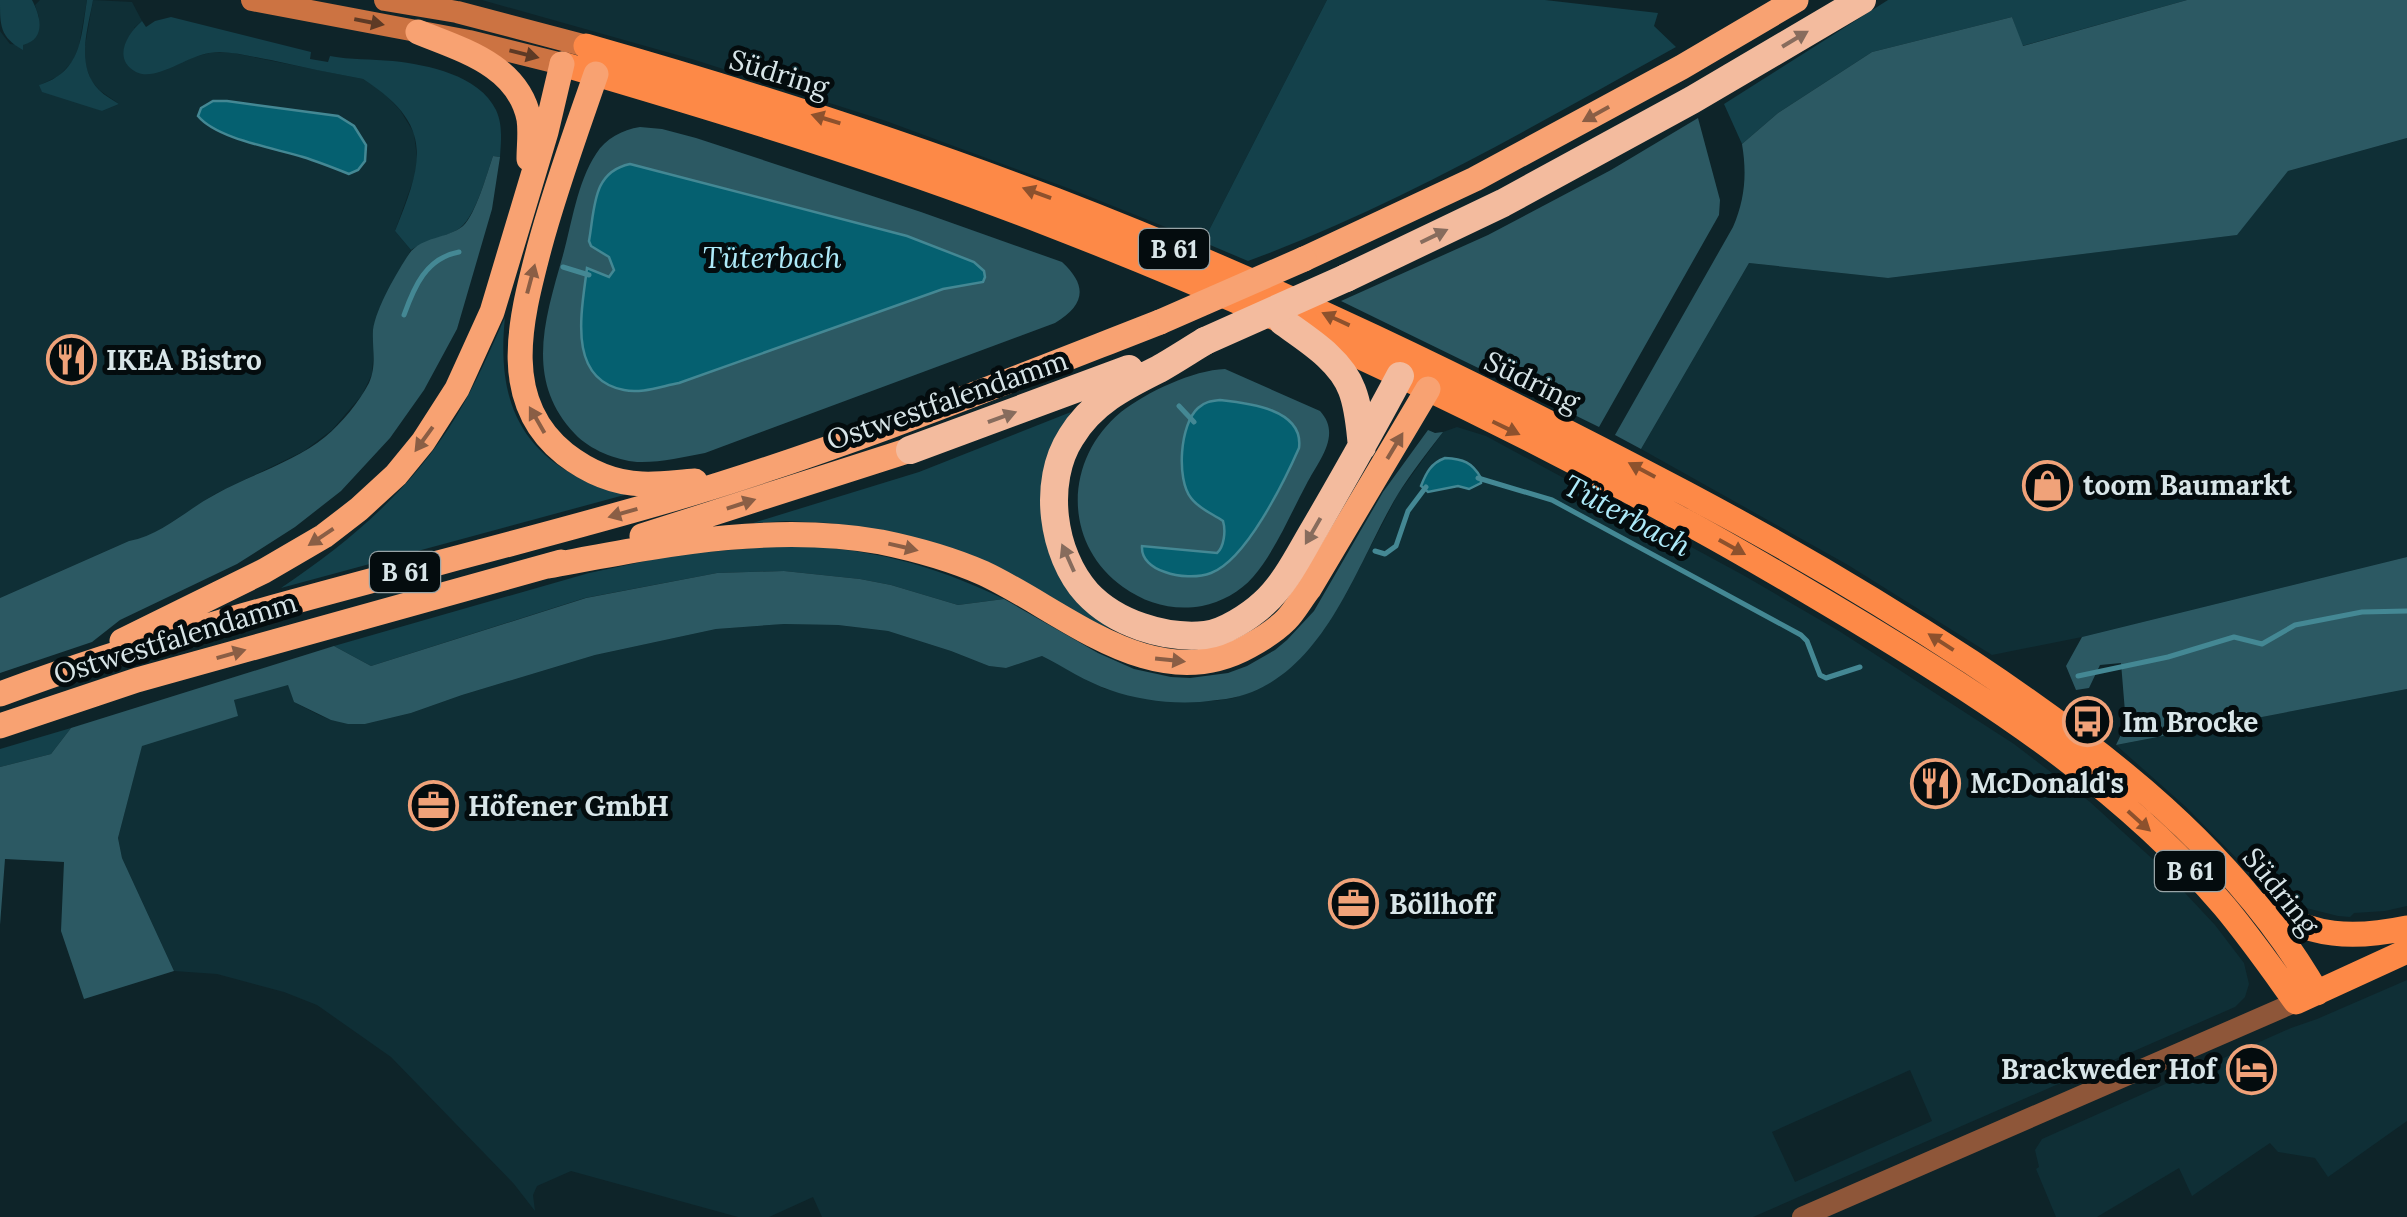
<svg xmlns="http://www.w3.org/2000/svg" width="2407" height="1217" font-family="Lora,serif">
  <rect width="100%" height="100%" fill="#0e2429"/>
  <path fill="#0f2f36" fill-rule="evenodd" d="M40,0h47l-8,46 -6,15 -14,15 -19,9 62,26 17,-7 -20,-14 -8,-10 -6,-16v-18l8,-46 39,2 10,19 -8,7 60,29 15,-4h24l130,26 18,11 19,20 14,23 4,34 -23,64 16,19 -23,42 -12,29 -4,53 -10,21 -30,35 -28,21 -89,43 -49,32 -23,13 -14,2 -129,57v-567l10,13 12,1 17,-28 -4,-12z
    M482,0h845l-124,242 -130,-52 -187,-69 -191,-61z
    M2407,138v419l-325,80 -90,18 -144,-90 -207,-116 108,-186 139,15 348,-43 52,-64z
    M1457,427l29,9 257,139 96,56 175,113 76,58 67,61 58,62 29,38 5,21 -4,13 -10,10 -482,210h-931l-9,-20 -44,20h-31l-167,-46 -34,15 -4,9 2,16 -21,-27 -123,-127 -74,-52 -33,-13 -67,-18 -43,-3 -52,-113 -4,-20 24,-93 95,-29 -3,-16 54,-16 6,18 23,12 14,6 34,4 46,-11 51,-18 133,-40 121,-26 68,-5 54,1 50,6 63,20 38,15 17,2 36,-12 63,33 109,12 20,-3 30,-12 32,-25 50,-67 52,-100 45,-62zM1910,1070l22,51 -137,61 -23,-50z
    M2407,689v217l-22,5 -31,2 -4,4 -12,-1 -32,-8 -29,-15 -16,-10 -75,-76 -70,-62z
    M2407,980v141l-79,56 -13,-19 -37,-6 -8,-9 -78,53 -13,-28 -82,49h-41l-20,-48 3,-2 -4,-17 7,-11 249,-111 26,-9z"/>
  <path fill="#14414b" d="M0,0h32c9,17 14,39 -9,45v5c-23,-13 -23,-24 -23,-50z
    M87,0h6c-5,29 -18,65 6,90 6,6 14,10 20,14l-17,7 -60,-19 -3,-7c43,-13 42,-48 48,-85z
    M1327,0h218l113,13 -4,13 22,21c-139,77 -279,159 -428,214l-45,-19z
    M1888,0h299l-165,46 -10,-29 -140,35 -94,61 -36,31 -18,-40z
    M171,17l140,35 -1,7 18,3 2,-6c21,4 41,3 63,5 35,4 86,14 103,49 7,15 5,31 4,47l-7,-1c-7,20 -18,64 -36,74 -15,8 -31,10 -46,20l-16,-19c28,-69 40,-106 -32,-152 -31,-6 -62,-12 -92,-19 -20,-3 -41,-10 -62,-7 -22,3 -53,29 -73,19 -24,-13 -9,-38 6,-51l4,6 9,-6z
    M505,317c-7,68 6,125 71,159 16,8 36,12 52,18l-347,94c70,-47 132,-100 176,-173 19,-31 33,-65 48,-98z
    M1071,412l-23,41 -6,30 1,47 8,26 77,79 -22,-8 -219,-96 -58,-8 -43,-2 -33,2 166,-51z
    M786,545c83,3 143,18 218,54l-46,6 -67,-20 -31,-6 -76,-8 -67,2 -132,25 -214,68 -37,-20 255,-73 85,-18z
    M71,728l-20,26 -51,13v-18z"/>
  <path fill="#2c5963" fill-rule="evenodd" d="M2187,0h220v138l-119,33 -51,64 -349,43 -139,-15 -108,186 -26,-14 118,-208c12,-28 14,-53 9,-83l36,-31 94,-61 140,-35 11,29z
    M1698,118l22,82 -1,15 -120,212 -258,-126 147,-66 123,-65z
    M640,127l22,2 34,9 225,74 141,50c26,24 23,43 -7,61l-350,130c-22,4 -46,10 -68,9 -21,-2 -47,-12 -62,-28 -51,-54 -30,-115 -12,-179 9,-32 14,-72 33,-101 10,-16 26,-24 44,-27zM595,249l380,33 -32,7 -264,94c-17,3 -38,11 -55,7 -58,-11 -42,-80 -37,-121l22,8 5,-7 -5,-12z
    M493,156l7,1 -8,52 -35,120 -33,61 -34,48 -49,53 -46,36 -58,37 -117,56 -28,22 -92,31v-75l129,-57c33,-6 58,-32 87,-47 36,-20 78,-32 109,-57 17,-14 34,-35 44,-54 8,-18 3,-34 4,-53 3,-22 24,-58 36,-76 13,-18 38,-15 54,-28 13,-12 24,-53 30,-70z
    M1225,369l95,42c22,24 -1,49 -14,74 -15,28 -32,68 -53,92 -13,15 -32,25 -51,29 -29,5 -55,-2 -79,-19 -61,-44 -59,-128 -2,-175 26,-20 72,-42 104,-43zM1220,400c36,3 58,6 80,38l-1,10c-14,33 -35,78 -61,102 -7,7 -18,12 -27,17 -15,8 -28,12 -45,6 -13,-5 -25,-13 -24,-27l75,7c7,-6 9,-23 6,-32 -9,-6 -20,-10 -28,-18 -17,-17 -13,-50 -10,-72z
    M1428,430l7,3 8,-1c-16,21 -32,41 -45,62 -39,65 -69,167 -146,198 -17,7 -35,8 -52,10 -30,2 -62,-2 -90,-12 -24,-8 -46,-23 -68,-34l-36,12 -17,-2 -38,-15 -63,-20 -50,-6 -54,-1 -68,5 -121,26 -133,40 -51,18 -46,11h-17l-17,-4 -37,-18 -6,-17 -54,15 4,16 -96,30 -24,92 4,20 52,113 -90,28 -23,-68 3,-69 -59,-3 -5,66v-158l51,-13 20,-26 263,-82 37,20 215,-68 131,-25 67,-2 76,8 31,6 67,20 46,-6 94,54 36,16 37,8 19,1 38,-5 19,-7 28,-16 12,-10 27,-29 69,-119z
    M2407,557v132l-291,56 10,-21 -5,-61 -21,2 -11,23 -13,2 -10,-24 16,-29z"/>
  <path fill="#056070" stroke="#448894" stroke-width="2.5" d="M213,101h14l111,15 16,10 12,19 -1,16 -7,9 -9,4c-15,-6 -30,-12 -46,-17 -29,-9 -86,-18 -105,-41l3,-8z
    M630,164l277,72 67,26 10,9 1,6 -2,5 -40,7 -264,94c-17,3 -38,11 -55,7 -58,-11 -42,-80 -37,-122l22,9 5,-7 -5,-13 -18,-11 -2,-5c6,-33 3,-69 41,-77z
    M1220,400c28,3 84,9 79,48 -15,34 -53,112 -88,125 -13,5 -33,4 -46,-1 -13,-4 -24,-13 -23,-26l75,7c7,-6 9,-22 6,-32 -10,-7 -24,-12 -32,-23 -15,-19 -11,-74 7,-90 6,-6 13,-7 22,-8z
    M1445,458c18,1 27,4 36,20v5l-12,6 -11,-3 -30,6 -7,-6c5,-13 10,-23 24,-28z"/>
  <g fill="none" stroke-linecap="round" stroke-linejoin="round">
    <path stroke="#448894" stroke-width="5" d="M563,267l26,8
      M404,315c10,-28 22,-57 55,-63
      M1179,406l15,16
      M1478,478l74,22 249,135 6,6 13,34 6,3 34,-11
      M1375,551l10,3 11,-8 12,-35 18,-24
      M2078,676l90,-19 66,-20 28,7 33,-19 67,-13 45,-1"/>
    <path stroke="#8e5639" stroke-width="20" d="M1802,1217l494,-215"/>
    <path stroke="#cc7342" stroke-width="22" d="M252,0l217,41 93,23
      M385,0l72,12 129,34"/>
    <path stroke="#fd8947" stroke-width="25" d="M586,46c158,45 315,95 469,154 216,83 425,185 630,293 98,52 193,108 286,169 134,89 265,190 346,331
      M562,64c164,48 328,98 487,160 219,85 432,185 637,298 65,35 128,73 191,111 125,76 252,161 347,273 26,31 49,64 72,96l111,-51
      M2264,906c47,32 90,33 143,22"/>
    <path stroke="#f8a272" stroke-width="25" d="M418,32c44,18 100,33 111,87 2,13 0,27 0,40
      M596,74c-20,58 -41,115 -57,175 -18,69 -41,152 26,205 22,17 49,29 77,30 17,1 36,-2 53,-3
      M1304,259l171,-80 207,-112 114,-67
      M642,536l268,-86
      M548,566c110,-20 221,-44 333,-24 34,7 70,17 102,31 82,38 171,126 266,73 13,-7 26,-15 37,-26 9,-9 15,-21 23,-31l119,-200
      M122,641l142,-70 60,-35 35,-27 37,-34 27,-33 34,-53 35,-77 54,-180 16,-68
      M0,694c220,-82 451,-130 676,-196 165,-49 325,-114 484,-176
      M0,726l137,-46 424,-118"/>
    <path stroke="#f3bb9e" stroke-width="28" d="M1346,278l157,-75 189,-103 170,-100
      M1283,322c25,18 58,38 69,68 7,18 8,38 10,57
      M1205,341c-15,9 -30,19 -46,28 -34,17 -67,33 -88,68 -29,45 -19,117 16,156 28,30 77,46 118,42 19,-2 45,-19 59,-32 22,-20 36,-50 51,-75 29,-50 58,-101 85,-152
      M910,450l219,-81"/>
    <path stroke="#f8a272" stroke-width="25" d="M1160,322l144,-63"/>
    <path stroke="#f3bb9e" stroke-width="28" d="M1205,341l141,-63"/>
  </g>
  <defs><path id="oneway-solid" d="M-6-.8H1V-3.2L6.5 0L1 3.2V.8H-6Z" transform="scale(2.5)"/></defs>
  <g fill="#5e3a25">
    <use href="#oneway-solid" transform="translate(369 22) rotate(11)"/>
    <use href="#oneway-solid" transform="translate(524 54) rotate(14)"/>
  </g>
  <g fill="#876c5d">
    <use href="#oneway-solid" transform="translate(1795 39) rotate(-31)"/>
    <use href="#oneway-solid" transform="translate(1434 236) rotate(-26)"/>
    <use href="#oneway-solid" transform="translate(1002 417) rotate(-20)"/>
    <use href="#oneway-solid" transform="translate(1313 531) rotate(120)"/>
    <use href="#oneway-solid" transform="translate(1068 558) rotate(-114)"/>
  </g>
  <g fill="#8a5e45">
    <use href="#oneway-solid" transform="translate(1596 114) rotate(151)"/>
    <use href="#oneway-solid" transform="translate(531 279) rotate(-75)"/>
    <use href="#oneway-solid" transform="translate(537 420) rotate(-120)"/>
    <use href="#oneway-solid" transform="translate(424 439) rotate(126)"/>
    <use href="#oneway-solid" transform="translate(1395 446) rotate(-59)"/>
    <use href="#oneway-solid" transform="translate(741 504) rotate(-18)"/>
    <use href="#oneway-solid" transform="translate(623 513) rotate(164)"/>
    <use href="#oneway-solid" transform="translate(321 537) rotate(146)"/>
    <use href="#oneway-solid" transform="translate(903 547) rotate(13)"/>
    <use href="#oneway-solid" transform="translate(231 654) rotate(-16)"/>
    <use href="#oneway-solid" transform="translate(1170 660) rotate(6)"/>
  </g>
  <g fill="#8d512d">
    <use href="#oneway-solid" transform="translate(826 119) rotate(-163)"/>
    <use href="#oneway-solid" transform="translate(1037 193) rotate(-160)"/>
    <use href="#oneway-solid" transform="translate(1336 319) rotate(-155)"/>
    <use href="#oneway-solid" transform="translate(1506 428) rotate(26)"/>
    <use href="#oneway-solid" transform="translate(1642 470) rotate(-152)"/>
    <use href="#oneway-solid" transform="translate(1732 547) rotate(29)"/>
    <use href="#oneway-solid" transform="translate(1941 642) rotate(-147)"/>
    <use href="#oneway-solid" transform="translate(2139 821) rotate(42)"/>
  </g>
  <defs>
    <symbol id="restaurant-ring" viewBox="-11 -11 22 22"><circle r="9.5" fill="#040c0e" stroke="#f0a279" stroke-width="1.5"/><path d="M-5-6h1v4h1v-4h1v4h1v-4h1v5L-1.5 .5V6h-2V.5L-5-1ZM5-6V6H3V1.5H1.5Q1.5-4 5-6Z" fill="#f0a279"/></symbol>
    <symbol id="shop-ring" viewBox="-11 -11 22 22"><circle r="9.5" fill="#040c0e" stroke="#f0a279" stroke-width="1.5"/><path d="M-5-2.5h2.3a2.7 3.5 0 0 1 5.4 0H5L5.5 6h-11ZM-1.5-2.5h3a1.5 2.3 0 0 0-3 0Z" fill="#f0a279"/></symbol>
    <symbol id="bus-ring" viewBox="-11 -11 22 22"><circle r="9.5" fill="#040c0e" stroke="#f0a279" stroke-width="1.5"/><path d="M-5-6H5V4H4V6H2V4H-2V6H-4V4H-5ZM-3.5-4V0h7V-4ZM-3.5 1.2v1.5H-2V1.2ZM2 1.2v1.5H3.5V1.2Z" fill="#f0a279"/></symbol>
    <symbol id="office-ring" viewBox="-11 -11 22 22"><circle r="9.5" fill="#040c0e" stroke="#f0a279" stroke-width="1.5"/><path d="M-6-3h4V-5.5h4V-3h4V5H-6ZM-1-4.5V-3h2v-1.5ZM-6 0V1H6V0Z" fill="#f0a279"/></symbol>
    <symbol id="hotel-ring" viewBox="-11 -11 22 22"><circle r="9.5" fill="#040c0e" stroke="#f0a279" stroke-width="1.5"/><path d="M-6-4.5h1.5V1H6V5H4.5V3h-9V5H-6ZM-4 0a1.8 1.8 0 1 1 3.6 0ZM.5 0V-2.5h3Q6-2.5 6 0Z" fill="#f0a279"/></symbol>
  </defs>
  <g fill-rule="evenodd">
    <use href="#restaurant-ring" x="44" y="332" width="55" height="55"/>
    <use href="#shop-ring" x="2020" y="458" width="55" height="55"/>
    <use href="#bus-ring" x="2060" y="694" width="55" height="55"/>
    <use href="#restaurant-ring" x="1908" y="756" width="55" height="55"/>
    <use href="#office-ring" x="406" y="778" width="55" height="55"/>
    <use href="#office-ring" x="1326" y="876" width="55" height="55"/>
    <use href="#hotel-ring" x="2224" y="1042" width="55" height="55"/>
  </g>
  <g text-anchor="middle" stroke-width="10" stroke-linejoin="round" paint-order="stroke">
    <g fill="#040c0e" stroke="#98a4a7" stroke-width="2.5">
      <rect x="1139" y="229" width="70" height="40" rx="8"/>
      <rect x="370" y="552" width="70" height="40" rx="8"/>
      <rect x="2155" y="851" width="70" height="40" rx="8"/>
    </g>
    <g font-size="25" font-weight="bold" fill="#d8e5e8">
      <text x="1174" y="258">B 61</text>
      <text x="405" y="581">B 61</text>
      <text x="2190" y="880">B 61</text>
    </g>
    <g font-size="28" fill="#d8e5e8" stroke="#040c0e">
      <text transform="translate(779 73) rotate(17)" y="10">Südring</text>
      <text transform="translate(1532 381) rotate(26)" y="10">Südring</text>
      <text transform="translate(947 400) rotate(-19)" y="10">Ostwestfalendamm</text>
      <text transform="translate(175 638) rotate(-17)" y="10">Ostwestfalendamm</text>
      <text transform="translate(2281 891) rotate(51)" y="10">Südring</text>
    </g>
    <g font-size="28" font-weight="bold" fill="#d8e5e8" stroke="#040c0e" text-anchor="start">
      <text x="106" y="370">IKEA Bistro</text>
      <text x="2083" y="495">toom Baumarkt</text>
      <text x="2122" y="732">Im Brocke</text>
      <text x="1970" y="793">McDonald's</text>
      <text x="468" y="816">Höfener GmbH</text>
      <text x="1389" y="914">Böllhoff</text>
      <text x="2216" y="1079" text-anchor="end">Brackweder Hof</text>
    </g>
    <g font-size="30" font-style="italic" fill="#aeeaf9" stroke="#040c0e">
      <text x="772" y="268">Tüterbach</text>
      <text transform="translate(1627 516) rotate(28)" y="10">Tüterbach</text>
    </g>
  </g>
</svg>
